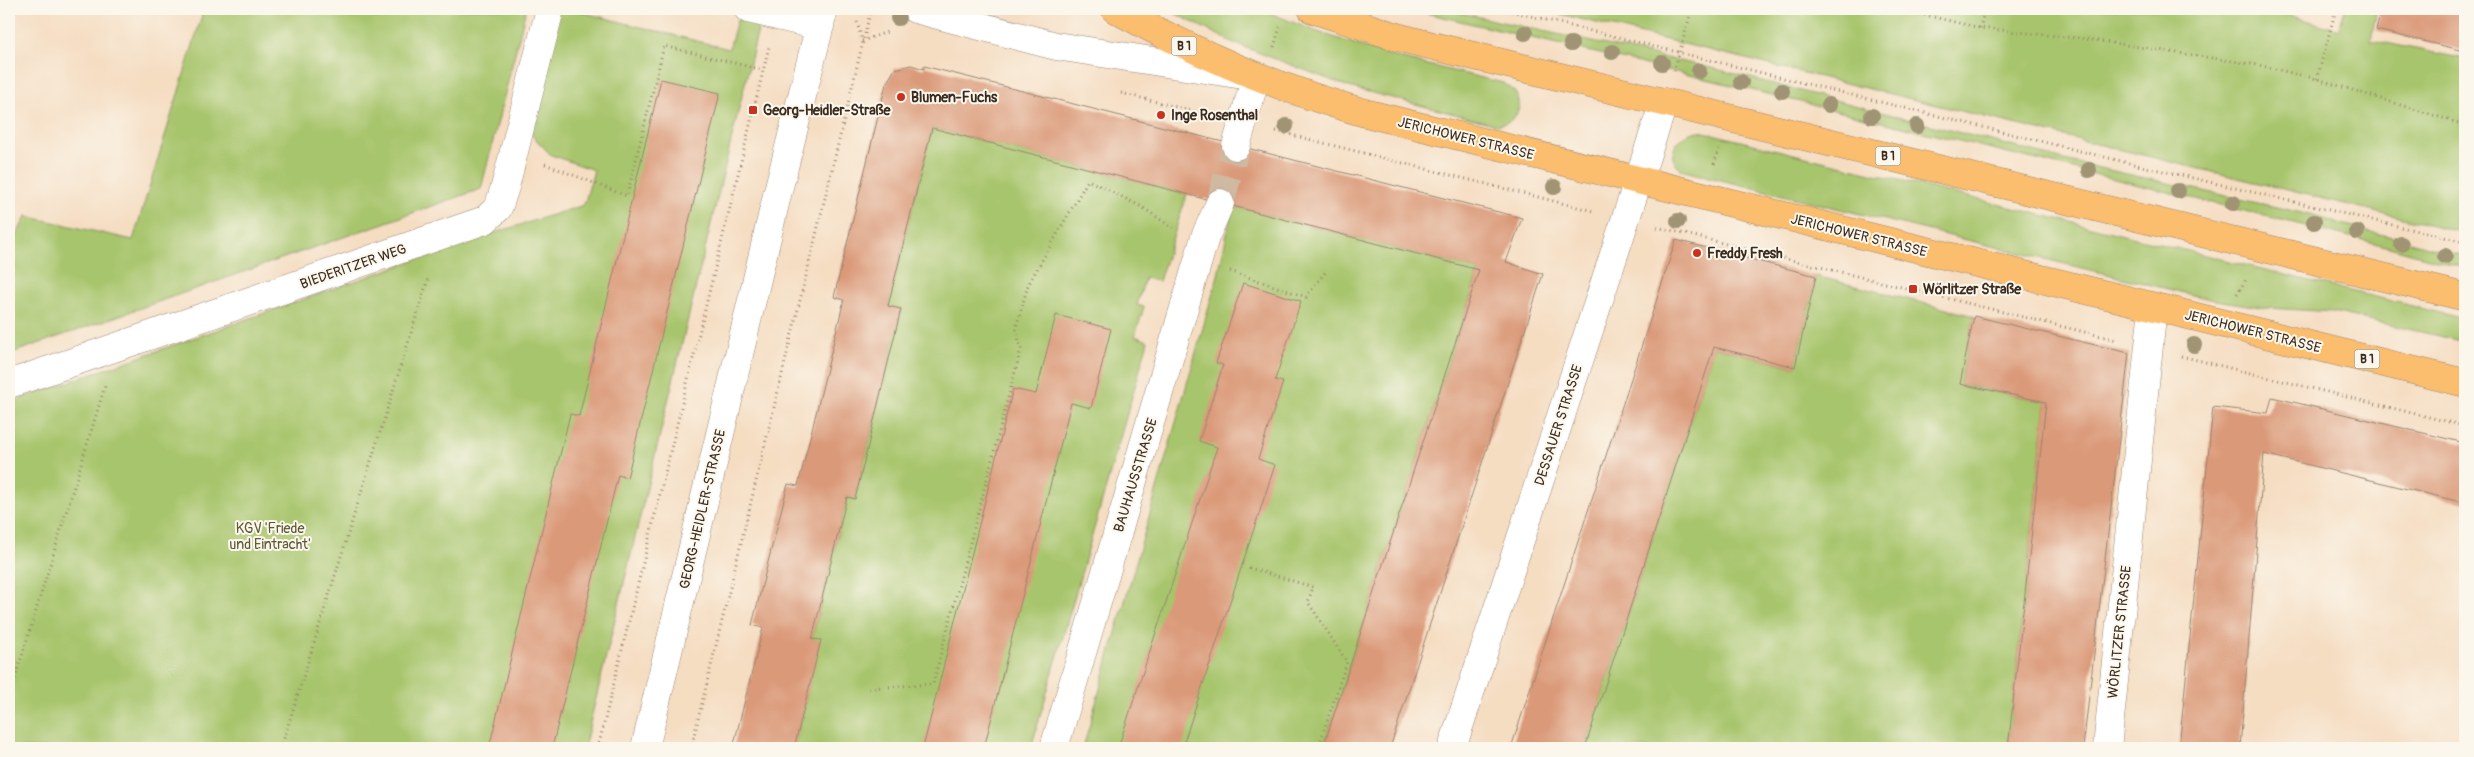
<svg xmlns="http://www.w3.org/2000/svg" width="2474" height="757" font-family="Pangolin,sans-serif">
  <rect width="100%" height="100%" fill="#fbf7ec"/>
  <filter id="ink" filterUnits="userSpaceOnUse"><feTurbulence type="fractalNoise" baseFrequency=".02" numOctaves="2"/><feDisplacementMap in="SourceGraphic" scale="10" xChannelSelector="R" yChannelSelector="G"/><feConvolveMatrix kernelMatrix="1 2 1 2 8 2 1 2 1" color-interpolation-filters="sRGB"/></filter>
  <filter id="wash" filterUnits="userSpaceOnUse"><feTurbulence type="fractalNoise" baseFrequency=".0096" numOctaves="4" result="noise"/><feDisplacementMap in="SourceGraphic" scale="20" xChannelSelector="R" yChannelSelector="G"/><feGaussianBlur stdDeviation="1.12" result="paint"/><feColorMatrix in="noise" values="0 0 0 0 0 0 0 0 0 0 0 0 0 0 0 0 0 1.4 0 .05"/><feComposite in="paint" operator="in"/></filter>
  <g filter="url(#wash)">
    <rect width="100%" height="100%" fill="#f5ddc2"/>
    <path fill="#a7c56c" stroke="#717845" d="M204,9h137l36,9 3,-9h146l-45,180 -472,165v-103l17,-35 107,24z
      M555,9h27l-1,3 148,37 8,-29 15,3 6,7 -174,718h-575v-345l463,-163 112,-35 10,-35 -43,-15 -26,-27z
      M1166,9h94l55,22 76,25 112,27c24,12 21,38 -6,42l-148,-38 -113,-43z
      M1409,9h34l277,61 348,91 226,50 171,46v11l-94,-26 -648,-159z
      M1539,9h739l1,3 60,18 6,-21h32l-6,31 94,19v174z
      M932,128l255,66 -28,87 -14,-3 -8,27 7,2 -9,29 13,5 -117,407h-237l26,-107 -8,-2 35,-142 8,2 46,-190 -13,-3z
      M1700,131l765,188v23l-132,-30 -66,-4 -58,-9 -525,-128c-24,-13 -5,-39 16,-40z
      M1233,206l246,64 -156,478h-240l135,-473z
      M1816,276l158,40 -14,68 86,18 -38,346h-423l129,-401 81,20z"/>
    <g id="blocks">
      <path fill="#da9978" d="M2381,9h84v42l-89,-21z
        M911,65l13,4v-3l598,152 -16,44 37,12 -153,474h-67l156,-478 -547,-142 -44,178 13,3 -46,190 -8,-2 -35,142 9,1 -27,108h-61l30,-120 -11,-3 36,-141 10,2 46,-186 -10,-3 52,-213 9,-15z
        M661,79l59,14 -93,385 -9,-3 -66,273h-63l81,-334 9,2z
        M1676,240l140,36 -21,91 -81,-20 -129,401h-74z
        M1243,283l58,18 -26,79 8,2 -25,77 17,6 -93,283h-64l99,-301 -18,-6 24,-76 -7,-2z
        M1056,315l55,14 -20,79 -20,-5 -87,345h-61l90,-359 23,5z
        M1974,316l155,37 -46,395h-75l38,-346 -86,-18z
        M2272,397l193,46v60l-201,-49 -24,294h-61l34,-341 55,6z"/>
    </g>
  </g>
  <g filter="url(#ink)">
    <use href="#blocks" fill-opacity="0" stroke="#988470" stroke-width="1"/>
    <g fill="none" stroke-linecap="round" stroke-linejoin="round">
      <path stroke="#d0b9a1" stroke-width="28" stroke-dasharray="28 14" stroke-linecap="butt" d="M1220,203l16,-57"/>
      <defs>
        <path id="minor" d="M748,9l72,17
          M915,9l141,37 200,31 -20,69
          M9,384l476,-164 13,-12 7,-21 45,-178
          M645,748l134,-561 45,-178
          M1054,748l151,-511 15,-34
          M1452,748l212,-646
          M2107,748l46,-441"/>
        <path id="major" d="M1115,9c80,44 162,79 250,104l1100,270
          M1312,9l85,28 36,9 1032,251"/>
      </defs>
      <use href="#minor" stroke="#988470" stroke-width="29"/>
      <use href="#major" stroke="#988470" stroke-width="29"/>
      <path stroke="#988470" stroke-width="3" stroke-dasharray="1 4" stroke-linecap="butt" d="M1502,9l631,155 332,78
        M1900,9l80,19 106,11 172,26 59,14 148,46
        M857,22l5,18
        M1980,28l5,-19
        M862,41l28,-10
        M1274,47l7,-23
        M1674,71l18,-62
        M2317,79l19,-70
        M1121,93l88,22
        M1276,131l317,80
        M545,164l82,32 37,-150 99,24
        M1714,164l5,-15
        M1657,227l460,113
        M1230,271l76,26 21,-27
        M2237,294l10,-16
        M2181,356l284,70
        M1249,568l64,19 -5,15 39,60 -29,86
        M869,688l64,-4 88,-335 -5,-21 12,-43 60,-105 54,27 31,21
        M9,698l96,-312
        M281,748l148,-472
        M598,748l171,-701
        M691,748l180,-739"/>
      <use href="#minor" stroke="#fff" stroke-width="28"/>
      <use href="#major" stroke="#fbbd6e" stroke-width="28"/>
    </g>
    <g fill="#a09474">
      <circle cx="898" cy="18" r="8"/>
      <circle cx="1525" cy="33" r="8"/>
      <circle cx="1571" cy="44" r="8"/>
      <circle cx="1612" cy="52" r="8"/>
      <circle cx="1662" cy="63" r="8"/>
      <circle cx="1699" cy="71" r="8"/>
      <circle cx="1741" cy="82" r="8"/>
      <circle cx="1782" cy="91" r="8"/>
      <circle cx="1829" cy="105" r="8"/>
      <circle cx="1872" cy="116" r="8"/>
      <circle cx="1286" cy="126" r="8"/>
      <circle cx="1917" cy="126" r="8"/>
      <circle cx="2089" cy="170" r="8"/>
      <circle cx="1554" cy="187" r="8"/>
      <circle cx="2178" cy="191" r="8"/>
      <circle cx="2233" cy="203" r="8"/>
      <circle cx="1678" cy="221" r="8"/>
      <circle cx="2314" cy="222" r="8"/>
      <circle cx="2357" cy="232" r="8"/>
      <circle cx="2401" cy="244" r="8"/>
      <circle cx="2445" cy="256" r="8"/>
      <circle cx="2194" cy="345" r="8"/>
    </g>
  </g>
  <g fill="#c8321e" stroke="#fbf7ec" stroke-width="2">
    <circle cx="901" cy="97" r="5"/>
    <rect x="748" y="105" width="10" height="10" rx="2.5"/>
    <circle cx="1161" cy="115" r="5"/>
    <circle cx="1697" cy="253" r="5"/>
    <rect x="1908" y="284" width="10" height="10" rx="2.5"/>
  </g>
  <g text-anchor="middle" stroke-width="4" stroke-linejoin="round" paint-order="stroke">
    <g fill="#fbf7ec" stroke="#75685c" stroke-width="1">
      <rect x="1171.5" y="36.5" width="25" height="19" rx="4"/>
      <rect x="1875.5" y="146.5" width="25" height="19" rx="4"/>
      <rect x="2354.5" y="349.5" width="25" height="19" rx="4"/>
    </g>
    <g font-size="12" font-weight="bold" fill="#3b2a1e">
      <text x="1184" y="50">B 1</text>
      <text x="1888" y="160">B 1</text>
      <text x="2367" y="363">B 1</text>
    </g>
    <g font-size="14" font-weight="bold" fill="#3b2a1e" stroke="#fbf7ec" text-anchor="start">
      <text x="911" y="102">Blumen-Fuchs</text>
      <text x="763" y="115">Georg-Heidler-Straße</text>
      <text x="1171" y="120">Inge Rosenthal</text>
      <text x="1707" y="258">Freddy Fresh</text>
      <text x="1923" y="294">Wörlitzer Straße</text>
    </g>
    <g font-size="14" fill="#3b2a1e" stroke="#fbf7ec">
      <text transform="translate(1466 138) rotate(14)" y="5">JERICHOWER STRASSE</text>
      <text transform="translate(1859 235) rotate(14)" y="5">JERICHOWER STRASSE</text>
      <text transform="translate(353 266) rotate(-19)" y="5">BIEDERITZER WEG</text>
      <text transform="translate(2253 331) rotate(14)" y="5">JERICHOWER STRASSE</text>
      <text transform="translate(1558 425) rotate(-72)" y="5">DESSAUER STRASSE</text>
      <text transform="translate(1135 475) rotate(-73)" y="5">BAUHAUSSTRASSE</text>
      <text transform="translate(702 509) rotate(-77)" y="5">GEORG-HEIDLER-STRASSE</text>
      <text transform="translate(2119 632) rotate(-84)" y="5">WÖRLITZER STRASSE</text>
    </g>
    <g font-size="14" fill="#5b5835" stroke="#fbf7ec">
      <text x="270" y="533">KGV 'Friede<tspan x="270" dy="16">und Eintracht'</tspan></text>
    </g>
  </g>
  <rect width="2474" height="757" fill="none" stroke="#fbf7ec" stroke-width="30"/>
</svg>
